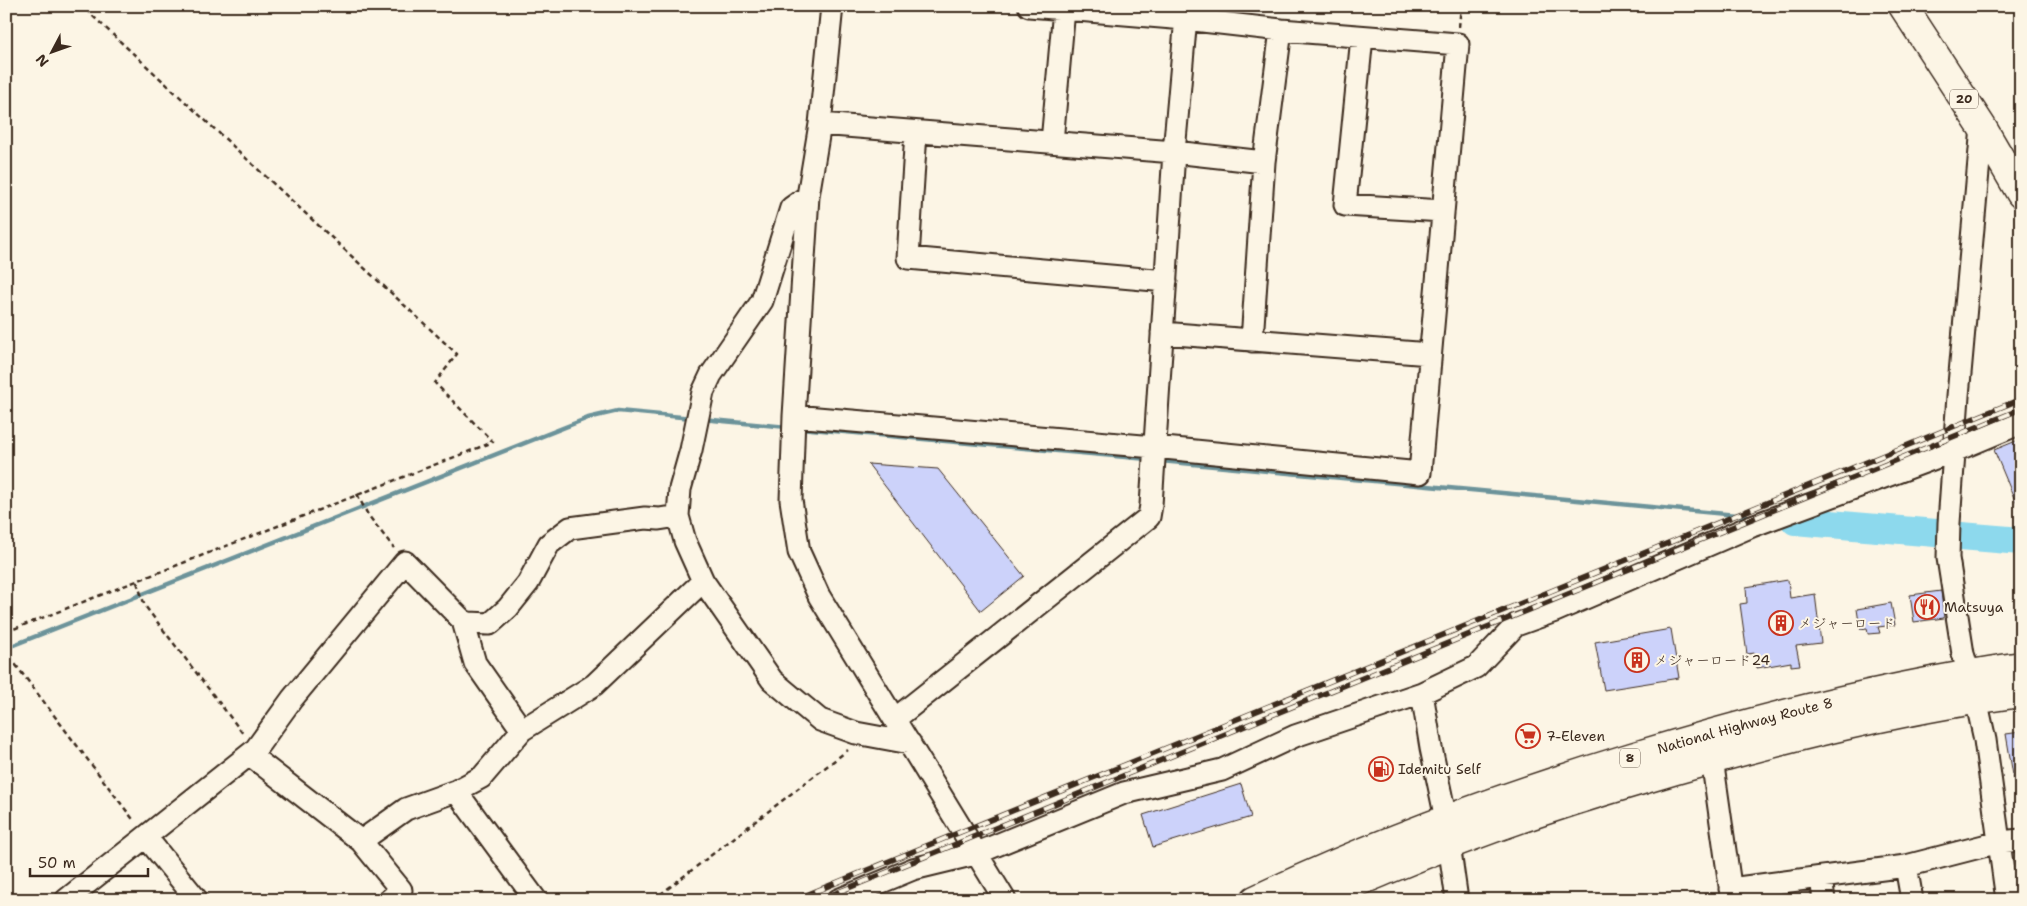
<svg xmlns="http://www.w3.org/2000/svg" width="2027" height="906" font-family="'Shantell Sans','Klee One',sans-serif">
  <rect width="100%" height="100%" fill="#fcf5e5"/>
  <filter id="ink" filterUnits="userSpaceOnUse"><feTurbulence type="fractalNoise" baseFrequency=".02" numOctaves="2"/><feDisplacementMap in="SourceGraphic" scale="10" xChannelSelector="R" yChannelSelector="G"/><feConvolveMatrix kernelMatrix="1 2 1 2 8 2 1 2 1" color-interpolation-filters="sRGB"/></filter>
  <g filter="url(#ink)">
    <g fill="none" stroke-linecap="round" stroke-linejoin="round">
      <path stroke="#6c939a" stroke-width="4.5" d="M702,419l85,8
        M800,428l348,31
        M1161,461l586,55
        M6,648l582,-230 30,-7 74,7"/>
      <path stroke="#8dd9ed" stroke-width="28" d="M1795,521l141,12
        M1961,536l60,5"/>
    </g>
    <path fill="#ccd2fa" stroke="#3b2a1e" d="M2021,439v65l-4,1 -23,-55z
      M868,464l70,5 86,107 -43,35z
      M1788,580l2,18 25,-4 6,49 -25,3 4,19 -9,1v-4l-34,6 -2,-15 -8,1 -7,-50 7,-1 -1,-16z
      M1941,591l3,27 -30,4 -4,-27z
      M1891,603l4,22 -17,2 2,6 -12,1 -1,-6 -7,1 -3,-20z
      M1671,629l8,49 -75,12 -9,-48z
      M2021,732v90l-15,-88z
      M1241,784l10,33 -98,30 -10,-32z"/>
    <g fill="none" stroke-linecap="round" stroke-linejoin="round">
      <defs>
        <path id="minor" d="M832,6l-12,118 -12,72 -14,220 -3,84 8,52 20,44 186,304
          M1362,37l-17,168 98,6
          M820,124l354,28 90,10
          M916,132l-8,126 258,23
          M1052,142l12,-133
          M808,196l-17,12 -29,93 -51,74 -8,17 -12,58 -11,39 -2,27 7,25 18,40 69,99 48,40 36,13 54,10
          M1162,333l268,21
          M1252,341l12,-179 17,-132
          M794,416l360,31 266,26 38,-429 -177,-14 -96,-11 -156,-13
          M463,621l12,42 47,67
          M1969,673l-6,-19 -15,-96 1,-35 9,-127 24,-269
          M1422,693l9,55 15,71
          M1976,699l9,41 22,160
          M895,719l254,-202 2,-12 23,-353 13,-146
          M250,755l111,86 40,49 -12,10
          M1712,759l20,141
          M456,791l80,109
          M146,837l51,63
          M361,841l45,-32 50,-18 26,-14 40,-47 72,-45 109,-104
          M1449,844l8,56
          M1906,866l6,34
          M1821,878l3,22
          M1730,889l176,-23 93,-24 22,-2
          M66,900l189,-150 37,-51 113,-137 58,59 6,2 21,1 18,-16 20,-25 21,-39 21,-16 75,-10 14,1 19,-3
          M838,900l75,-31 62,-15 149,-61 98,-23 73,-34 127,-43 54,-26 40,-42 39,-14 197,-85 202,-75 67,-28"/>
        <path id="major" d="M1903,6l79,121 39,67"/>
        <g id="highway">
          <path id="s1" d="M1255,900c122,-58 249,-104 377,-143 127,-39 257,-72 389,-91"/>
          <path d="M1318,900c24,-12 50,-22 76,-33 79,-33 159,-61 241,-85 127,-38 255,-71 386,-89"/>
        </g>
      </defs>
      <use href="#minor" stroke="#3b2a1e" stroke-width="25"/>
      <use href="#major" stroke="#3b2a1e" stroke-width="31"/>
      <use href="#highway" stroke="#3b2a1e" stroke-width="31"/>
      <path stroke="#3b2a1e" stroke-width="2.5" stroke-dasharray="5 4" stroke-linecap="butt" d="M1459,27l2,-21
        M357,494l11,21 26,33
        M137,582l8,24 99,129
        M6,632l487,-190 -58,-59 22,-29 -375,-348
        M6,649l3,7 126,166
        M653,900l195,-150"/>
      <use href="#minor" stroke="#fcf5e5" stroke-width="21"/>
      <use href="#major" stroke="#fcf5e5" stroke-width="28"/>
      <use href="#highway" stroke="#fcf5e5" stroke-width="28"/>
      <defs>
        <path id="rail" d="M794,900l1227,-501
          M819,900l1202,-491"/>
      </defs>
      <use href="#rail" stroke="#3b2a1e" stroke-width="5.5"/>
      <use href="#rail" stroke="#fcf5e5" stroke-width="4" stroke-dasharray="11" stroke-linecap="butt"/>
    </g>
  </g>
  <defs>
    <symbol id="restaurant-ring" viewBox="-11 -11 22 22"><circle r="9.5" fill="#fcf5e5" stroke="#c8321e" stroke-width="1.5"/><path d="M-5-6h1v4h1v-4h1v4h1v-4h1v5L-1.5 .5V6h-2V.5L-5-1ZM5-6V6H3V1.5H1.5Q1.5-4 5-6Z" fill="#c8321e"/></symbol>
    <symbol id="building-ring" viewBox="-11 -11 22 22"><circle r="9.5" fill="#fcf5e5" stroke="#c8321e" stroke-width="1.5"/><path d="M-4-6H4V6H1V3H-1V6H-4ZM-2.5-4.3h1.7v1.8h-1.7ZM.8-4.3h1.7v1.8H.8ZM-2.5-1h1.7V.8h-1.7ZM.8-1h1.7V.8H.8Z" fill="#c8321e"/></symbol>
    <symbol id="supermarket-ring" viewBox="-11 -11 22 22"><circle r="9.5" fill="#fcf5e5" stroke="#c8321e" stroke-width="1.5"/><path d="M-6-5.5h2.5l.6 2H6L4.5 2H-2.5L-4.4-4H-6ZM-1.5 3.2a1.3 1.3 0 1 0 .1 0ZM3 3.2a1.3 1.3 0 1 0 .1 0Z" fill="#c8321e"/></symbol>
    <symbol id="fuel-ring" viewBox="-11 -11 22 22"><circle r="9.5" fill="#fcf5e5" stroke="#c8321e" stroke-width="1.5"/><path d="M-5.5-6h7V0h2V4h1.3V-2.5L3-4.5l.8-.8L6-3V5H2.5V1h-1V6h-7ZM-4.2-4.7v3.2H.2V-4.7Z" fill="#c8321e"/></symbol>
  </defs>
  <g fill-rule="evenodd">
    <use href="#restaurant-ring" x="1913" y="593" width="28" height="28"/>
    <use href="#building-ring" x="1767" y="609" width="28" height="28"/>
    <use href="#building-ring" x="1623" y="646" width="28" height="28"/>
    <use href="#supermarket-ring" x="1514" y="722" width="28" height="28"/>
    <use href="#fuel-ring" x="1367" y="755" width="28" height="28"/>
  </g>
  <g text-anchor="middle" stroke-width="4" stroke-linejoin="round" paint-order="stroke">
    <g fill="#fcf5e5" stroke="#75675a" stroke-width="1">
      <rect x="1950" y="89.5" width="28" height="19" rx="4"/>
      <rect x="1620" y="748.5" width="20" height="19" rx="4"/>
    </g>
    <g font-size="12" font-weight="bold" fill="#3b2a1e">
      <text x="1964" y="103">20</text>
      <text x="1630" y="762">8</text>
    </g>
    <g font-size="14" fill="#3b2a1e" stroke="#fcf5e5" text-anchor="start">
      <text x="1944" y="612">Matsuya</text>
      <text x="1798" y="628">メジャーロード</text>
      <text x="1654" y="665">メジャーロード24</text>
      <text x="1546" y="741">7-Eleven</text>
      <text x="1398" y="774">Idemitu Self</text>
    </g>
    <g font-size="14" fill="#3b2a1e" stroke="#fcf5e5">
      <text dy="5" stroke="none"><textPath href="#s1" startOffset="521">National Highway Route 8</textPath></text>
    </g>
  </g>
  <rect width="2027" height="906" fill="none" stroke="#fcf5e5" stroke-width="25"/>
  <rect x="12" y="12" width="2002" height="881" fill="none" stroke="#3b2a1e" stroke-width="2" filter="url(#ink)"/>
  <g transform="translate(52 52) rotate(229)" stroke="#fcf5e5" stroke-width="4" paint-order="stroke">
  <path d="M0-4L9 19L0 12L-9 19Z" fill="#3b2a1e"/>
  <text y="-8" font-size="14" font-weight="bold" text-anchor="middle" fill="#3b2a1e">N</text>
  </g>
  <path d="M30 868v8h118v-8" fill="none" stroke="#3b2a1e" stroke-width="2.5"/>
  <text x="38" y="868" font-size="15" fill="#3b2a1e" stroke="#fcf5e5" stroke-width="4" paint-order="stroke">50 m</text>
</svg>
